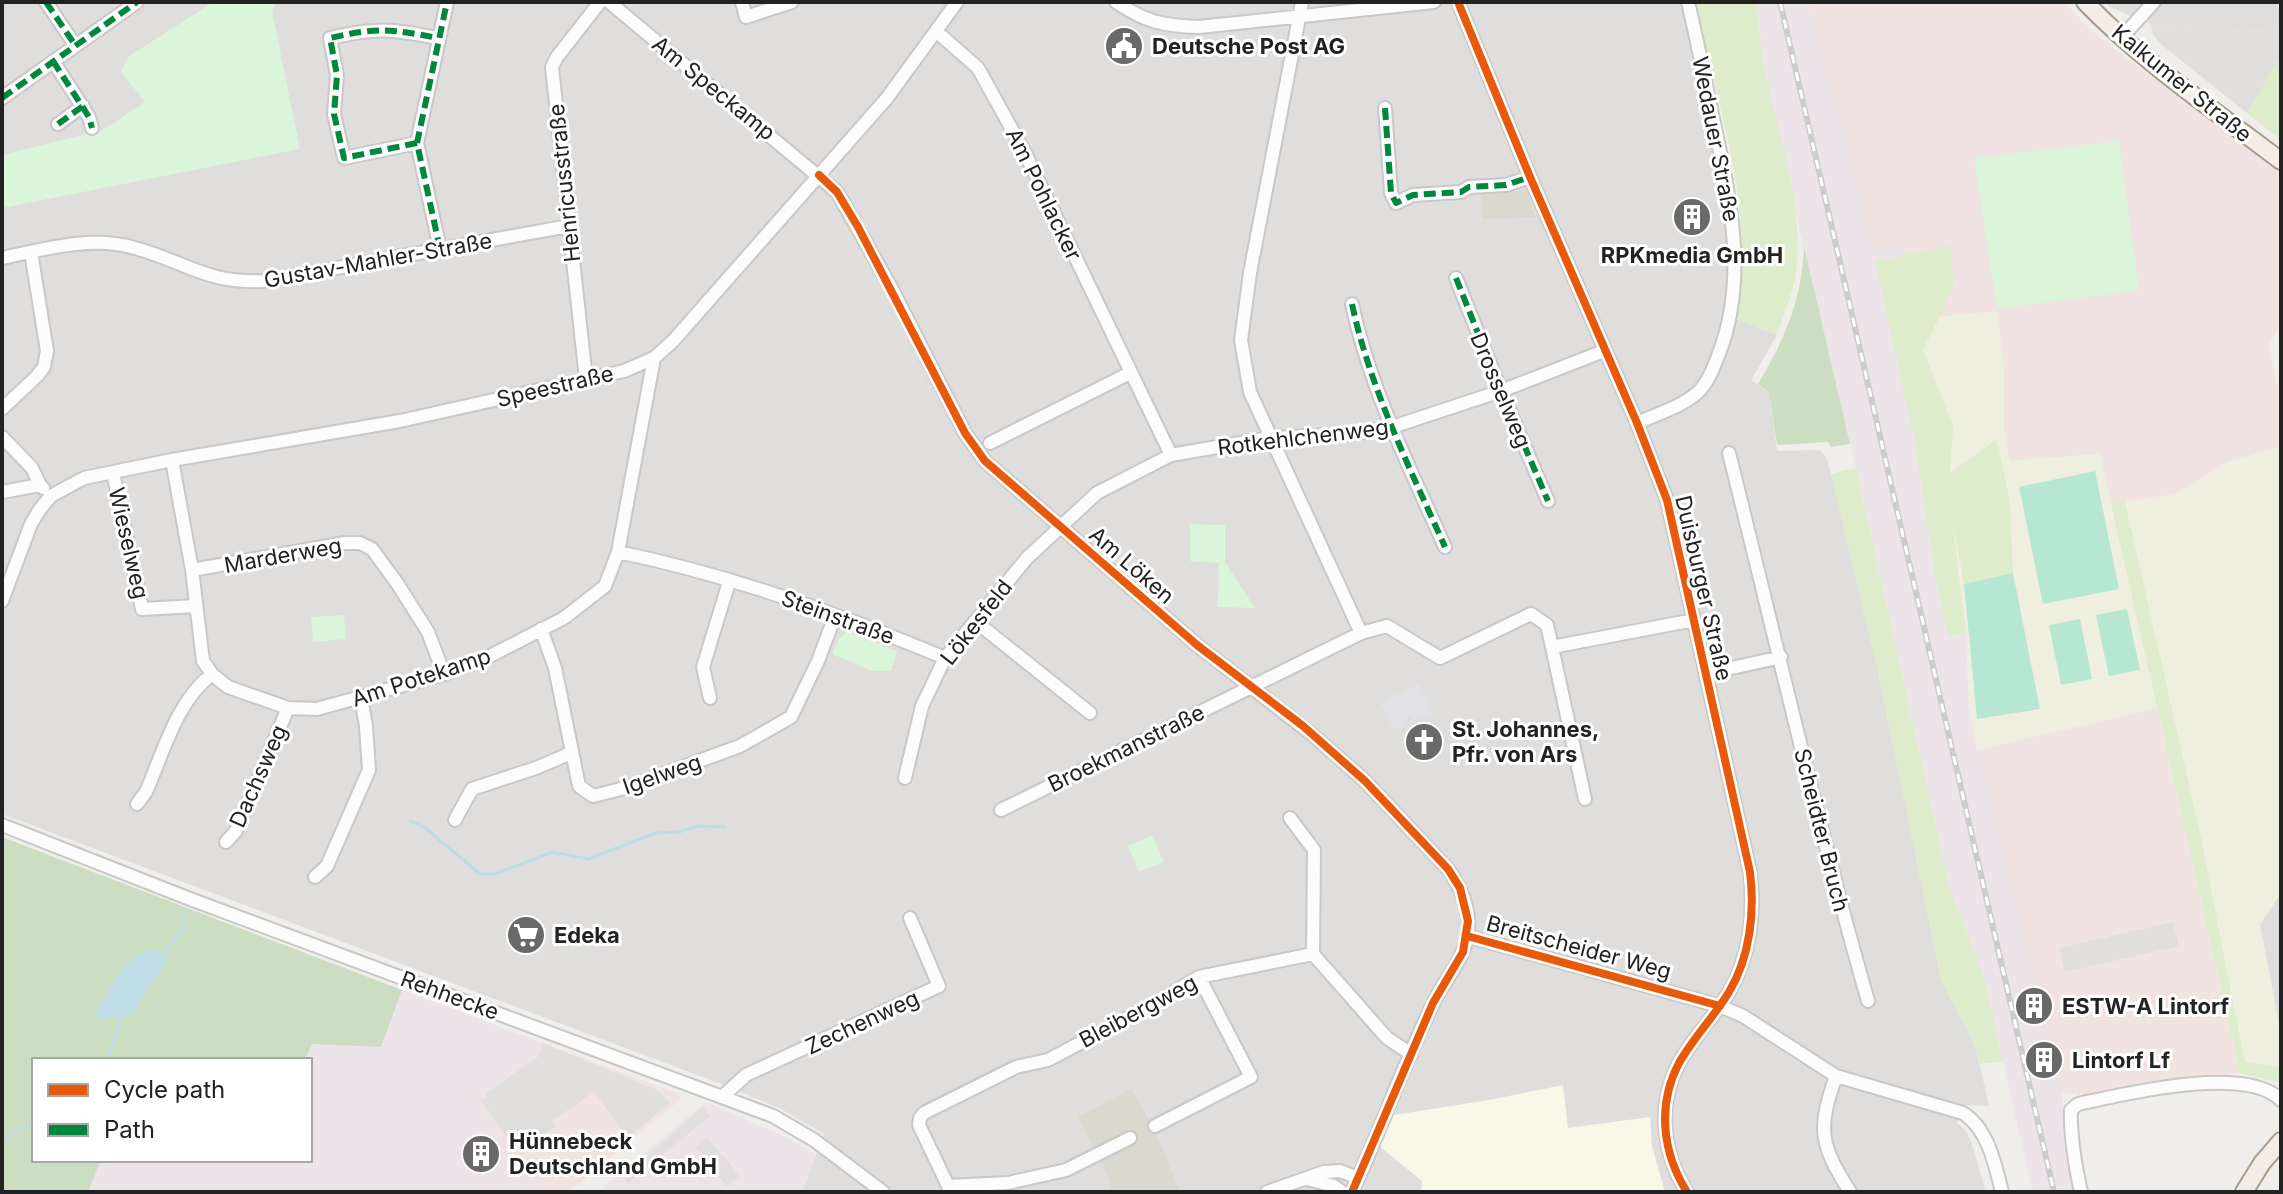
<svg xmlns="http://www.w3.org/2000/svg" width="2283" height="1194" font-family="Inter,sans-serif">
  <rect width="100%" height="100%" fill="#f0eeeb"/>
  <path fill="#dfdedc" d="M2,2h1679l42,192 6,42 -4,77 52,22 -26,45 18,12 8,59 43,-1 6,7 5,17 47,198 63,308 34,65 10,43 4,18 -27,-1 -5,18 9,8 6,13 14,48h-1184l22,-58 -43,-25 -65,-27 -714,-268z
    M2105,2h176v30l-130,-8 -41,-17z
    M2281,893v142l-21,-111z"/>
  <path fill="#f1e3e1" d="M1807,2h257l26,27 47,37 144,106v152l-13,22 13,58v43l-54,15 -52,32 -64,10 -12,-50 -90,7 -5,-27v-65l-8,-58 -82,9 -14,-77 -28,8 -25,-106z
    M2157,708l83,365 -49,3 -50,7 -51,12 -28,-2 -85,-343z
    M543,1043l136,51 2,5 -112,93h-28l-66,-90 64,-46z"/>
  <path fill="#ede4e9" d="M1756,2h51l40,143 25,105 29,-7 13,77v119l21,137 13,61 18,-5 3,79 93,382 2,52 11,47h-42l-50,-218 -34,-87 -93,-419 -59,-248 -7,-42 -25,-106z
    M402,990l141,53 -4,13 -64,46 66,90h-453l13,-32h209v-100h-5l7,-16 69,3z
    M706,1102l82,36 28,17 -14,37h-204z"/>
  <path fill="#f8f7e8" d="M1563,1085l5,43 82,-11 2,29 13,46h-244l1,-11 -43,-35 15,-31 95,-15z"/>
  <path fill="#d9d9cd" d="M1526,187l9,30 -53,2 -1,-27z
    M1131,1089l21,35 28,68h-69l-1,-10 -32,-65z"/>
  <path fill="#efefdf" d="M1997,311l7,58v65l6,27 90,-7 57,254 -180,42 -8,-39 -3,-78 -18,4 -13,-61 -21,-256z
    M2281,447v446l-21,31 21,111v32l-36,-5 -45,-229 -75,-331 50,-8 53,-32z"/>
  <path fill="#ddeccb" d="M1695,2h61c3,24 5,49 10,73 13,62 36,125 31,189 -2,25 -12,47 -20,71l-40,-15c2,-25 6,-50 5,-74 -2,-81 -30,-166 -47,-244z
    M2281,56v84l-34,-27z
    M1952,245l1,44 -30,61 30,76 -3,47 47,-34 13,64 3,70 -49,11 -12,-65 14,113 -18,5 -13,-61 -21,-137 -39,-178z
    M1856,468l93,418 34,88 20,87 -23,3 -5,-19 -34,-65 -63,-308 -47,-198z
    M2125,502l75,331 45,229 36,5v16l-41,-10 -129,-569z"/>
  <path fill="#cbdec1" d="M1804,246l46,198 -19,3 -3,-5 -51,3 -8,-53 -11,-8c26,-43 45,-87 46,-138z
    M2,837l400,153 -21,57 -69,-3 -7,16h-271v100h67l-13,32h-86z"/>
  <path fill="#daf5da" d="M213,2h63l-4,9 28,138 -298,59v-53l101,-25 42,-28 -24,-30 7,-15z
    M2119,141l20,149 -142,19 -23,-151z
    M1190,524l35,1v37l30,46 -37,-1 1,-44 -29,-2z
    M344,615l2,24 -33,3 -2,-25z
    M847,632l50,19 -6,20h-19l-40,-17 7,-15z
    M1152,835l12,27 -25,10 -11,-26z"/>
  <path fill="#b7e6d2" d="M2095,471l24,118 -76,15 -24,-117z
    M2013,573l27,136 -63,10 -13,-135z
    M2127,609l13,61 -31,6 -13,-61z
    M2080,619l12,60 -31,6 -12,-60z"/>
  <path fill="#e0dfde" d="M2151,24l130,8v24l-34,57 -85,-68 -9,-10z
    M815,202h7l8,4 28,37 21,47 -12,12 -23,-18 8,-13 -28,-19 7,-10 -22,-9 -4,-9 -7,-6z
    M884,301l74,138 -25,9 -12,-25 9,-3 -38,-75h-9l-17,-36z
    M1360,639l19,36 -73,38 -20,-34z
    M1214,716l13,27 -79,37 -12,-27z
    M658,850l22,47 66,-30 7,13 -143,64 -14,-66z
    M506,921l5,10 -6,3 9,22 70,-31h11l8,17 -91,41 -38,2 -11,-21 23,-36z
    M2173,922l6,24 -114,26 -6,-24z
    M543,1043l114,47 13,13 -42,35 -34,-46 -42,29 3,6 -29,19 -3,-4 -8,6 -34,-47 6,-4 -2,-3 54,-38z
    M703,1107l7,9 -82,67 -5,-6z
    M707,1137l33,39 -13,10 -32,-39z"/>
  <path fill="#e2e1e5" d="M1419,684l14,28 -19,9 -4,-5 -6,5 3,4 -13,5 -14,-27z"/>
  <path fill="#bfdbe3" d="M156,949l12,9 -36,57c-12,3 -20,1 -32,5l-5,-6c17,-28 27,-59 61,-65z"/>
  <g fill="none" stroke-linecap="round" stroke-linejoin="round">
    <path stroke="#bfdbe3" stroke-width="3" d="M410,821l14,6 56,47h14l59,-22 35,7 68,-26 23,-1 19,-6 27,1
      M163,956l18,-24 4,-20
      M107,1060l16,-45
      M2,1144c8,-13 18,-17 32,-19"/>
    <defs>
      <path id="minor" d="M46,2l29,43
        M609,2l228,190 55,97 73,144 20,28 212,184 116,90 52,46 83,88c14,20 24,44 19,69 -5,24 -24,44 -34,66 -30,61 -52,126 -81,188
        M742,2l4,15 46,-15
        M1116,2c30,20 47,24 83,25l235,-25
        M1302,2l-52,271 -9,67 9,52 111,241
        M1458,2l72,175 107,246 30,77 83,372c5,40 0,85 -21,120 -15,25 -36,46 -50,71 -22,42 -17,89 8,129
        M936,31l42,37 47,85 146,302
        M2122,37l32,-35
        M53,61l36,56 3,11
        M2,98l135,-96
        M1385,108l6,85 5,10 17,-8 48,-3 8,-5 37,-2 24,-8
        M58,124l25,-18
        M417,143l-73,15 -10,-44 3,-39 -7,-37c48,-11 61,-9 108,0
        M440,249l-23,-106 30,-141
        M2,258c43,-9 90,-23 133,-10 51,14 72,36 129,33l305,-55
        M1456,278l45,113 47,110
        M1352,304c18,85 58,164 93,243
        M586,379l-34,-312 5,-10 43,-55
        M2,409l35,-33 7,-9 3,-16 -16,-99
        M1637,423c20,-9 44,-16 60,-30 11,-10 16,-24 21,-37 30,-75 13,-153 -3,-228 -9,-42 -17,-84 -27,-126
        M2,437l30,31 8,17
        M990,443l140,-70
        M1729,453c46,183 87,367 139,548
        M172,460l20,110 11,91 9,13 16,13 60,21 29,1 127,-35 40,-15 80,-41 41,-32 13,-34 36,-194
        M113,473l29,136 54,-3
        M2,492l38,-7 3,3
        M618,552c112,23 222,62 327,106
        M192,570l153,-27h15l12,6 25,34 31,49 16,42
        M2,601l29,-77 9,-15 11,-13 33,-18 88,-18 228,-39 224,-50 30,-13 19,-17 214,-243 70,-96
        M975,621l115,92
        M541,629l14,39 24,118 14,10 32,-8 115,-42 51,-29 27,-56 17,-45
        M1552,647l33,152
        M1705,674l76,-17
        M710,698l-7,-31 26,-85
        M905,778l17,-72 23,-48 82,-100 70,-65 74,-38 98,-17 84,-4 39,-7 109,-36 103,-40
        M137,804l9,-12c18,-41 30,-90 66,-118
        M1001,810l360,-177 26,-7 53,32 91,-44 16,11 5,22 142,-27
        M1290,818l24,32 -1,104
        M455,820l17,-31 64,-21 35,-15
        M2,825l188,74 583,217 41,24 69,52
        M226,842l10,-11 52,-123
        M315,877l12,-11 42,-96 -3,-44 -5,-28
        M1467,936l253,70 23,10 93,60 127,37c25,16 32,51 39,79
        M1836,1076c-19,54 -16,68 14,116
        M722,1097l24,-22 193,-89 -29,-68
        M1155,1126l96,-49 -52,-100
        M1307,1179l27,7 8,6
        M948,1186l60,-3 58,-13 64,-32
        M951,1192l-32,-67 1,-7 4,-5 92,-46 32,-7 106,-56 45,-27 114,-23 74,84 24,16
        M1267,1192l57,-20 16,-1 18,7
        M2081,1192c-6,-27 -11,-54 -10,-82l7,-6c47,-10 167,-40 203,-4"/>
      <path id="major" d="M2085,2c58,60 129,108 196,159
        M2244,1192l18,-29 19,-22"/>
    </defs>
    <use href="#minor" stroke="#c9c8c7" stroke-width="16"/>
    <use href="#major" stroke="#a79c86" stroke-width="20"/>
    <use href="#minor" stroke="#fdfcfc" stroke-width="12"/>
    <use href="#major" stroke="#f3ede7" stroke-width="16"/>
    <defs>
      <path id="rail" d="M1780,2l274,1190"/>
    </defs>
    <use href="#rail" stroke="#ccc" stroke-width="6"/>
    <use href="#rail" stroke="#fff" stroke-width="3" stroke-dasharray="9" stroke-linecap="butt"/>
    <path stroke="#00873e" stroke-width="6" stroke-dasharray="12 6" stroke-linecap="butt" d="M46,2l29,43
      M53,61l36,56 3,11
      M2,98l135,-96
      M1385,108l6,85 5,10 17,-8 48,-3 8,-5 37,-2 24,-8
      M58,124l25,-18
      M417,143l-73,15 -10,-44 3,-39 -7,-37c48,-11 61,-9 108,0
      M440,249l-23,-106 30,-141
      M1456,278l45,113 47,110
      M1352,304c18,85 58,164 93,243"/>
    <defs>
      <path id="cycleway" d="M1458,2l72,175 107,246 30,77 83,372c5,40 0,85 -21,120 -15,25 -36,46 -50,71 -22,42 -17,89 8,129
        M819,175l18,17 21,35 107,206 20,28 212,184 106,81 62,55 83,88 12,19 8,33 -5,31 -30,51 -81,189
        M1467,936l253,70"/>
    </defs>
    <use href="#cycleway" stroke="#fff" stroke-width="13"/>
    <use href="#cycleway" stroke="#e8590c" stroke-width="8"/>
  </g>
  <defs>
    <symbol id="civic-disc" viewBox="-11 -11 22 22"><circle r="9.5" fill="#6a6968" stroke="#fff"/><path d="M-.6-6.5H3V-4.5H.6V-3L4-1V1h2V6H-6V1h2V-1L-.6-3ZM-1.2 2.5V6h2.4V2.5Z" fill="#fff"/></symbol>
    <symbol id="building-disc" viewBox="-11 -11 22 22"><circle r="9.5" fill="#6a6968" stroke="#fff"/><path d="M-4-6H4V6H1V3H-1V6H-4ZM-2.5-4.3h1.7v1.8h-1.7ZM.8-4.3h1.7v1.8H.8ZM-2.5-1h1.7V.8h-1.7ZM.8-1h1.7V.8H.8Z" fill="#fff"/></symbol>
    <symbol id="church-disc" viewBox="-11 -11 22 22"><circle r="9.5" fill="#6a6968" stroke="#fff"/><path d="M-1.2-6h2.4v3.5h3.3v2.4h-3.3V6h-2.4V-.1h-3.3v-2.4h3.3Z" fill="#fff"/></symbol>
    <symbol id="supermarket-disc" viewBox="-11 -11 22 22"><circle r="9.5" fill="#6a6968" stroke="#fff"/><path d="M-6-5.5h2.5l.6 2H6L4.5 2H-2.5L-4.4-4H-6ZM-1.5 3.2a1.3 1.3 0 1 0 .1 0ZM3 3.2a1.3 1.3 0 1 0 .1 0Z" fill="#fff"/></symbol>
  </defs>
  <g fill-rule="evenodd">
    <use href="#civic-disc" x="1102" y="24" width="44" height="44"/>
    <use href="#building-disc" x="1670" y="195" width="44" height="44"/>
    <use href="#church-disc" x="1402" y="720" width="44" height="44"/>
    <use href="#supermarket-disc" x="504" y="913" width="44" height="44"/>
    <use href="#building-disc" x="2012" y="984" width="44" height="44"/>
    <use href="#building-disc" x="2022" y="1038" width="44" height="44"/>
    <use href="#building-disc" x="459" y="1132" width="44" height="44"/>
  </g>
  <g text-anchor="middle" stroke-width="6" stroke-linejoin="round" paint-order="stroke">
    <g font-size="22" font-weight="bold" fill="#222" stroke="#fff" text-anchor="start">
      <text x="1152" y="54">Deutsche Post AG</text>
      <text x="1692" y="263" text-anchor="middle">RPKmedia GmbH</text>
      <text x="1452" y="737">St. Johannes,<tspan x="1452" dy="25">Pfr. von Ars</tspan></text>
      <text x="554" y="943">Edeka</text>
      <text x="2062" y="1014">ESTW-A Lintorf</text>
      <text x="2072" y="1068">Lintorf Lf</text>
      <text x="509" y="1149">Hünnebeck<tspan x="509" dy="25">Deutschland GmbH</tspan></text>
    </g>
    <g font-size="22" fill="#222" stroke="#fff">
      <text transform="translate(2182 83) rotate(39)" y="8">Kalkumer Straße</text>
      <text transform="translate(714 88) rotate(39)" y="8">Am Speckamp</text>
      <text transform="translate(1716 139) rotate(79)" y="8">Wedauer Straße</text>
      <text transform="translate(564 183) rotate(-96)" y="8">Henricusstraße</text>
      <text transform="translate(1044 194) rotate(64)" y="8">Am Pohlacker</text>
      <text transform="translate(378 260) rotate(-10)" y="8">Gustav-Mahler-Straße</text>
      <text transform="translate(555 386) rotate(-13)" y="8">Speestraße</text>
      <text transform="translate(1501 390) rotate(67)" y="8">Drosselweg</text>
      <text transform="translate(1303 437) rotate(-7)" y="8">Rotkehlchenweg</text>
      <text transform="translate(129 543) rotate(77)" y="8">Wieselweg</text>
      <text transform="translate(283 555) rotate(-10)" y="8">Marderweg</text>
      <text transform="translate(1132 565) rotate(41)" y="8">Am Löken</text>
      <text transform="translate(1704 588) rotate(77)" y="8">Duisburger Straße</text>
      <text transform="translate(838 617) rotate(20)" y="8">Steinstraße</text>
      <text transform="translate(976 622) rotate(-52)" y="8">Lökesfeld</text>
      <text transform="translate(421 677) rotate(-18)" y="8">Am Potekamp</text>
      <text transform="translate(1126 748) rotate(-26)" y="8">Broekmanstraße</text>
      <text transform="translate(662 774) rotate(-19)" y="8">Igelweg</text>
      <text transform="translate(258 776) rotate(-66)" y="8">Dachsweg</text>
      <text transform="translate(1822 830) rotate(76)" y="8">Scheidter Bruch</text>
      <text transform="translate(1579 947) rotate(15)" y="8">Breitscheider Weg</text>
      <text transform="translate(450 995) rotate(20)" y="8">Rehhecke</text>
      <text transform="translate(1138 1011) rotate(-28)" y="8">Bleibergweg</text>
      <text transform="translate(862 1022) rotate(-25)" y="8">Zechenweg</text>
    </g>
  </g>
  <rect width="2283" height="1194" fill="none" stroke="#222222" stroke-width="8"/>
  <rect x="32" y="1058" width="280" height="104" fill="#ffffff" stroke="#a7a7a7" stroke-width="2"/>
  <rect x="48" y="1084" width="40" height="12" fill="#e8590c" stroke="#a7a7a7" stroke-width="2"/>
  <text x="104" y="1098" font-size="24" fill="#222222">Cycle path</text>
  <rect x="48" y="1124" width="40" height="12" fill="#00873e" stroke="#a7a7a7" stroke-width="2"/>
  <text x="104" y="1138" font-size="24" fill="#222222">Path</text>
</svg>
